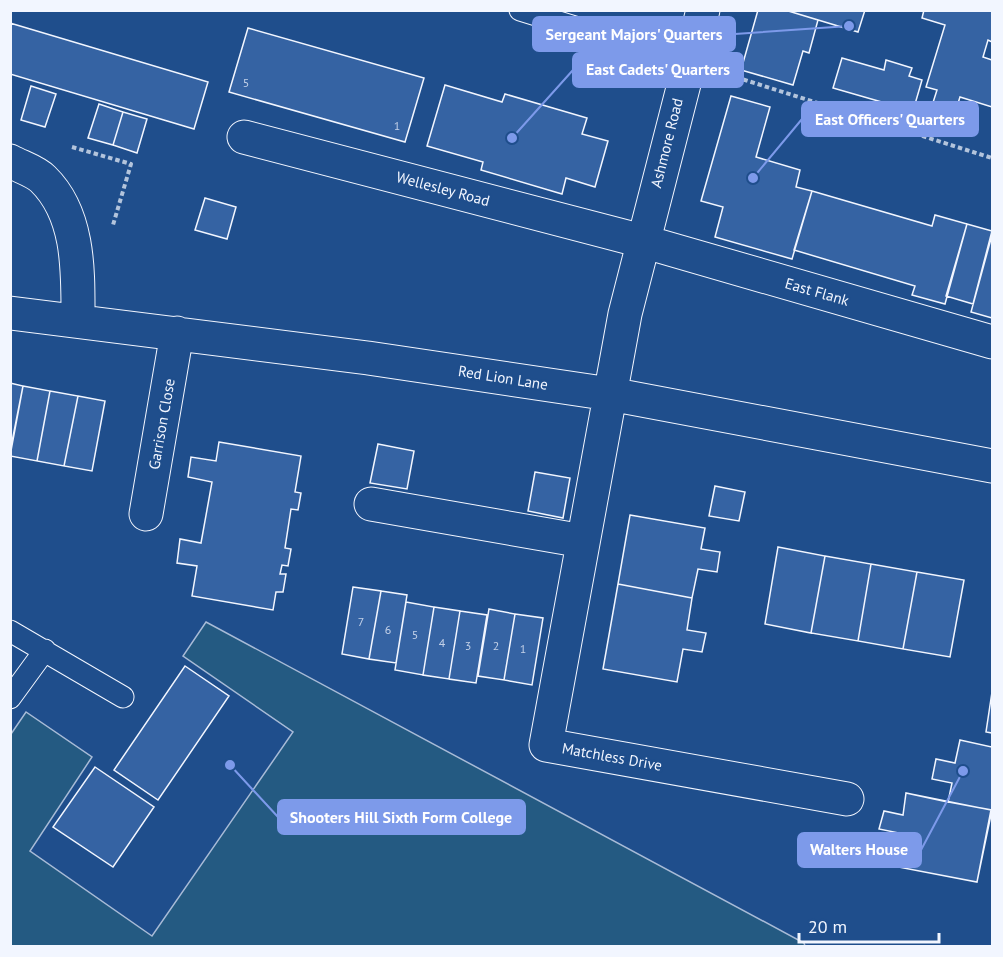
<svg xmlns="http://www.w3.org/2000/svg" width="1003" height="957" font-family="'PT Sans',sans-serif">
  <rect width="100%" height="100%" fill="#1f4e8c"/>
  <path fill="#245a82" stroke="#a8bbd7" stroke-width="1.5" d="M206,622l598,321 1,3h-794v-212l15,-22 66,45 -62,94 122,85 141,-204 -110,-76z"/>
  <path fill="#3563a3" stroke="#f2f6ff" stroke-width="1.5" d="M758,10h27l33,10 -9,33 -6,-2 -10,34 -52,-15z
    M785,10h80l-7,22z
    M924,10h68v32l-4,-2 -5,17 9,3v47l-32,-10 -7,22 -23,-7 7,-22 -11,-3 19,-62 -23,-7z
    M10,23l198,59 -14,47 -184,-55z
    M248,28l176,50 -19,64 -176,-50z
    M842,58l42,12 2,-10 26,8 -3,8 13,4 -9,31 -80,-23z
    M445,85l57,17 3,-8 82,24 -5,16 26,7 -13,46 -29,-9 -4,16 -81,-24 2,-8 -56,-16z
    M31,86l25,8 -11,33 -24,-7z
    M731,96l39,11 -14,50 44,13 -4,17 16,4 -20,68 -77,-22 8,-30 -22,-6z
    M99,104l24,8 -10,33 -25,-7z
    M123,112l24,7 -10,34 -24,-8z
    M812,191l120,35 3,-11 32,9 -22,80 -33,-9 3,-9 -121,-36z
    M205,198l31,9 -9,32 -32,-9z
    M967,224l25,7 -19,73 -27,-8z
    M992,235v83l-21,-6z
    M10,383l13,3 -13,66z
    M23,386l27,5 -13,70 -27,-5z
    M50,391l28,5 -14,70 -27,-5z
    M78,396l27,5 -13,70 -28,-5z
    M219,442l82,14 -6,36 6,1 -3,17 -7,-1 -6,39 6,1 -3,17 -6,-1 -2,9h6l-3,18h-7l-3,18 -81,-14 5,-30 -20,-3 3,-24 21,4 11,-61 -24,-5 3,-20 25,4z
    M378,444l36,7 -7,38 -37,-6z
    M535,472l35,6 -7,40 -35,-7z
    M715,486l30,6 -6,29 -30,-5z
    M630,515l75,13 -4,21 19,3 -3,20 -19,-3 -6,29 -74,-14z
    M778,547l47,9 -14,77 -46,-9z
    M825,556l46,8 -13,77 -47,-8z
    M871,564l46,8 -14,77 -45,-8z
    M917,572l47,8 -14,77 -47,-8z
    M618,584l74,14 -5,32 19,3 -4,19 -19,-3 -6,33 -74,-13z
    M353,587l28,4 -12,68 -27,-5z
    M381,591l26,4 -11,68 -27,-4z
    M406,602l28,5 -11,68 -28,-5z
    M434,607l26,4 -11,68 -26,-4z
    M489,609l26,5 -11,66 -26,-4z
    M460,611l27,4 -11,68 -27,-4z
    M515,614l28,4 -11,67 -28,-5z
    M185,666l44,30 -71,104 -44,-30z
    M992,692v41l-6,-1z
    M960,740l32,7v63l-15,72 -84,-16 6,-33 -20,-4 5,-18 19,4 3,-22 42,9 4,-19 -20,-4 4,-20 19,4z
    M960,740l32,7v63l-44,-8 4,-19 -20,-4 4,-20 19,4z
    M95,767l59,40 -41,60 -60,-40z
    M906,793l85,17 -14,72 -84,-16 6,-33 -20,-4 5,-18 19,4z"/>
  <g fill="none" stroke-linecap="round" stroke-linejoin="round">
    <defs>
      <path id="service" d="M520,10l168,52
        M10,631l113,66
        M10,698l35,-48"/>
      <path id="minor" d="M703,10l-78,304 -79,431 301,54
        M244,137l398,104 350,101
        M10,161c11,6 25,10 33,18 37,36 35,93 35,141
        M10,313l358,45 242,36 382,72
        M371,504l212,37
        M146,514l31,-181"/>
    </defs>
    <use href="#service" stroke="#f2f6ff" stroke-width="23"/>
    <use href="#minor" stroke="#f2f6ff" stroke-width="35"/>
    <path stroke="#b3c4dc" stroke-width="4" stroke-dasharray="4.5 3" stroke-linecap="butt" d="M729,75l263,83
      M72,147l59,17 -18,61"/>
    <use href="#service" stroke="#1f4e8c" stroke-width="21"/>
    <use href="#minor" stroke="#1f4e8c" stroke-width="33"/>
  </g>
  <g text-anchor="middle" stroke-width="4.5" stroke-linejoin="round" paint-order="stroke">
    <g font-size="12" fill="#c3d1e8">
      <text x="246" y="87">5</text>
      <text x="397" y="130">1</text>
      <text x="361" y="626">7</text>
      <text x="388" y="634">6</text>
      <text x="415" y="639">5</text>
      <text x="442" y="647">4</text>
      <text x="468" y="650">3</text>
      <text x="496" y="650">2</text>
      <text x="523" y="653">1</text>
    </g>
    <g font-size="15" fill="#f2f6ff" stroke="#1f4e8c">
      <text transform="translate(667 143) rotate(-76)" y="5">Ashmore Road</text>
      <text transform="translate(443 189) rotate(15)" y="5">Wellesley Road</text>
      <text transform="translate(817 292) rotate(16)" y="5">East Flank</text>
      <text transform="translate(503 378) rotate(9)" y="5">Red Lion Lane</text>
      <text transform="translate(162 424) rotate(-80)" y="5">Garrison Close</text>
      <text transform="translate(612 757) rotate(10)" y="5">Matchless Drive</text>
    </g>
  </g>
  <path fill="none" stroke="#7d9aea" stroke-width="2" d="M849 26L735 34M512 138L573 70M753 178L802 119M230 765L278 817M963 771L921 850"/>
  <g fill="#7d9aea" stroke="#1f4e8c" stroke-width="2">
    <circle cx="849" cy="26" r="6"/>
    <circle cx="512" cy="138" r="6"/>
    <circle cx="753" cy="178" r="6"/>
    <circle cx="230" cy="765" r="6"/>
    <circle cx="963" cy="771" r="6"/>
  </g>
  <g fill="#7d9aea" stroke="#7d9aea" stroke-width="2">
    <rect x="533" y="17" width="202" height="34" rx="6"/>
    <rect x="573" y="53" width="170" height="34" rx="6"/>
    <rect x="802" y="102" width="176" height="34" rx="6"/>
    <rect x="278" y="800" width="247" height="34" rx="6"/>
    <rect x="798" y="833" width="123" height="34" rx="6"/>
  </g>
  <g font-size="16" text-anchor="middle" font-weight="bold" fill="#fff">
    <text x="634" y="40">Sergeant Majors' Quarters</text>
    <text x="658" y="75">East Cadets' Quarters</text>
    <text x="890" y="125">East Officers' Quarters</text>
    <text x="401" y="823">Shooters Hill Sixth Form College</text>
    <text x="859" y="855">Walters House</text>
  </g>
  <rect width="1003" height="957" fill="none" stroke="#f2f6ff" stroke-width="24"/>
  <path d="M799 933v9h140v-9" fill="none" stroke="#f2f6ff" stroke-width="3"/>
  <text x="808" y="933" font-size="18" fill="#f2f6ff" stroke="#1f4e8c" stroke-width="4.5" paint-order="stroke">20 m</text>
</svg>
